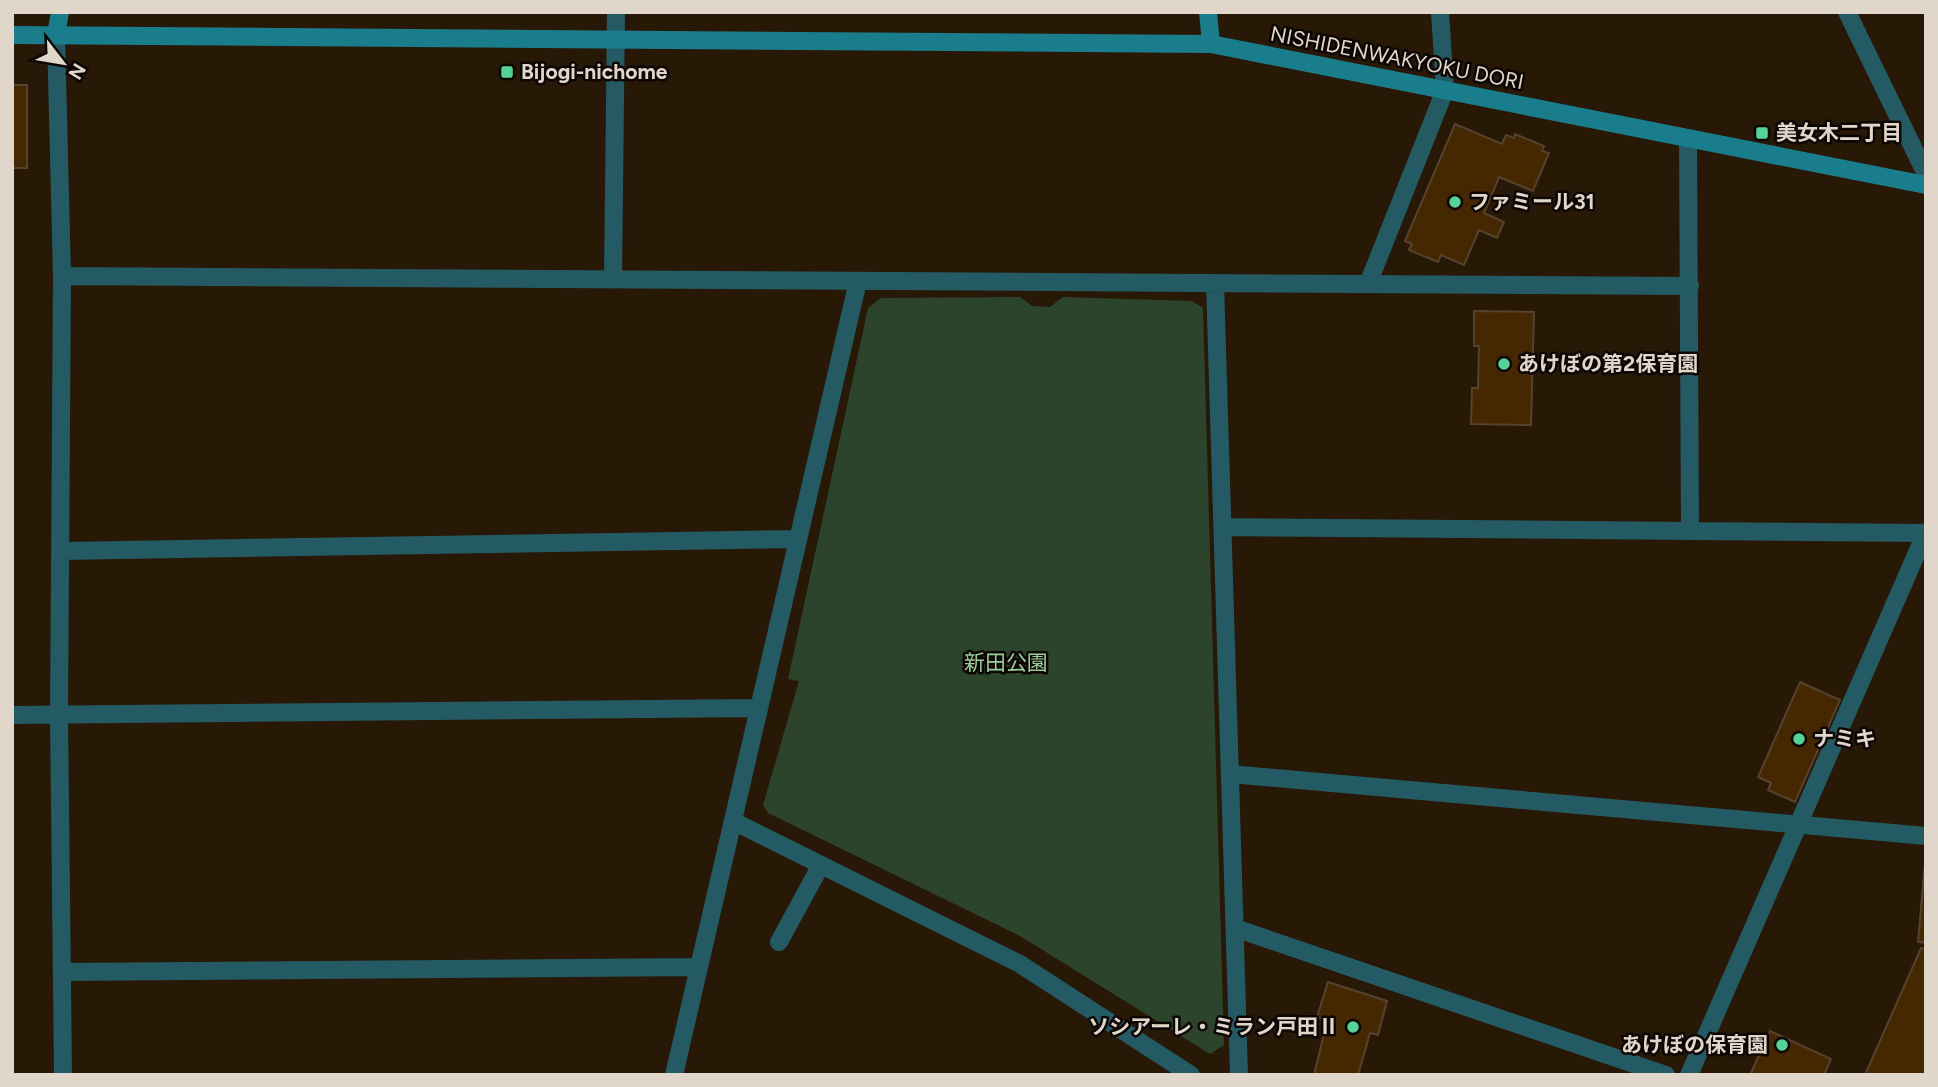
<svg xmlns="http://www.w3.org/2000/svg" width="1938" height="1087" font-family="Figtree,'Noto Sans JP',sans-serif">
  <rect width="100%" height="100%" fill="#281806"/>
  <path fill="#2c442c" d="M1020,297l12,9 18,1 13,-10 129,4 11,7 21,737 -14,9 -190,-118 -252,-123 -5,-8 36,-124 -11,-2 80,-371 13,-10z"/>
  <path fill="#462800" stroke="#55432f" stroke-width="2" d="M12,85h15v83h-15z
    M1455,124l47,20 4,-9 8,3 1,-4 29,12 -2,5 7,2 -16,38 -34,-14 -15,36 20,9 -7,16 -18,-8 -15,35 -23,-10 -3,7 -29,-12 3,-6 -7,-3z
    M1474,311l60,1 -3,113 -60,-1 1,-36h6l1,-42h-5z
    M1800,682l40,18 -45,102 -27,-12 3,-7 -13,-6z
    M1926,851v92l-8,-1z
    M1921,948l5,2v125h-61z
    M1328,982l59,19 -9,34 -8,-2 -12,42h-44l13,-54 -10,-4z
    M1770,1031l61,28 -7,16h-74z"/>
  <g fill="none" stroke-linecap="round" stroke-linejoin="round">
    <path stroke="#245a63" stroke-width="18" d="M1235,928l431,147"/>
    <path stroke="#245a63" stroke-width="18" d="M1847,12l79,162
      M56,35l6,241 -3,439 4,360
      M1688,138l2,393
      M62,276l1628,10
      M613,279l3,-267
      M1215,283l24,792
      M1368,284l77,-194 -5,-78
      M1222,527l704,6
      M61,551l737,-12
      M12,715l747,-7
      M1230,774l696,62
      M733,821l287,143 171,111
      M779,942l42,-77
      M62,972l636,-5
      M674,1075l184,-794
      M1689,1075l237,-543"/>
    <path stroke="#1a7d8c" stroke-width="18" d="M1208,12l3,32
      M12,35l1199,9 715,141
      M56,35l4,-23"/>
  </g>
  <g fill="#54d396" stroke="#0c0501" stroke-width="2.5">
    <rect x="500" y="65" width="14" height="14" rx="3.5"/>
    <rect x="1755" y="126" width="14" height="14" rx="3.5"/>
    <circle cx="1455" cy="202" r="7"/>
    <circle cx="1504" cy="364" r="7"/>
    <circle cx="1799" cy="739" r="7"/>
    <circle cx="1353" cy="1027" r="7"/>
    <circle cx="1782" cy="1045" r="7"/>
  </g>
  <g text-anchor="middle" stroke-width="5" stroke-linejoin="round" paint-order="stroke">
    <g font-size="21" fill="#e1d6ca" stroke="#0c0501">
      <text transform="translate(1397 58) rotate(11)" y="7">NISHIDENWAKYOKU DORI</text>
    </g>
    <g font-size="21" font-weight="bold" fill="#e1d6ca" stroke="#0c0501" text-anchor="start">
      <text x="521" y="79">Bijogi-nichome</text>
      <text x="1776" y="140">美女木二丁目</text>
      <text x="1469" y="209">ファミール31</text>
      <text x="1518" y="371">あけぼの第2保育園</text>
      <text x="1813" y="746">ナミキ</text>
      <text x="1339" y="1034" text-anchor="end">ソシアーレ・ミラン戸田Ⅱ</text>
      <text x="1768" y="1052" text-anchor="end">あけぼの保育園</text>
    </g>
    <g font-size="21" fill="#97cf96" stroke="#0c0501">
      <text x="1006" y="670">新田公園</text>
    </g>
  </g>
  <rect width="1938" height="1087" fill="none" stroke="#e1d6ca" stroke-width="28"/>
  <g transform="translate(63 63) rotate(121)" stroke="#0c0501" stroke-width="5" paint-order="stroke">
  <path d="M0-5L12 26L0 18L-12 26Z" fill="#e1d6ca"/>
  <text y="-10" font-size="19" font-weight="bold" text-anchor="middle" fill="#e1d6ca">N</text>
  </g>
</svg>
